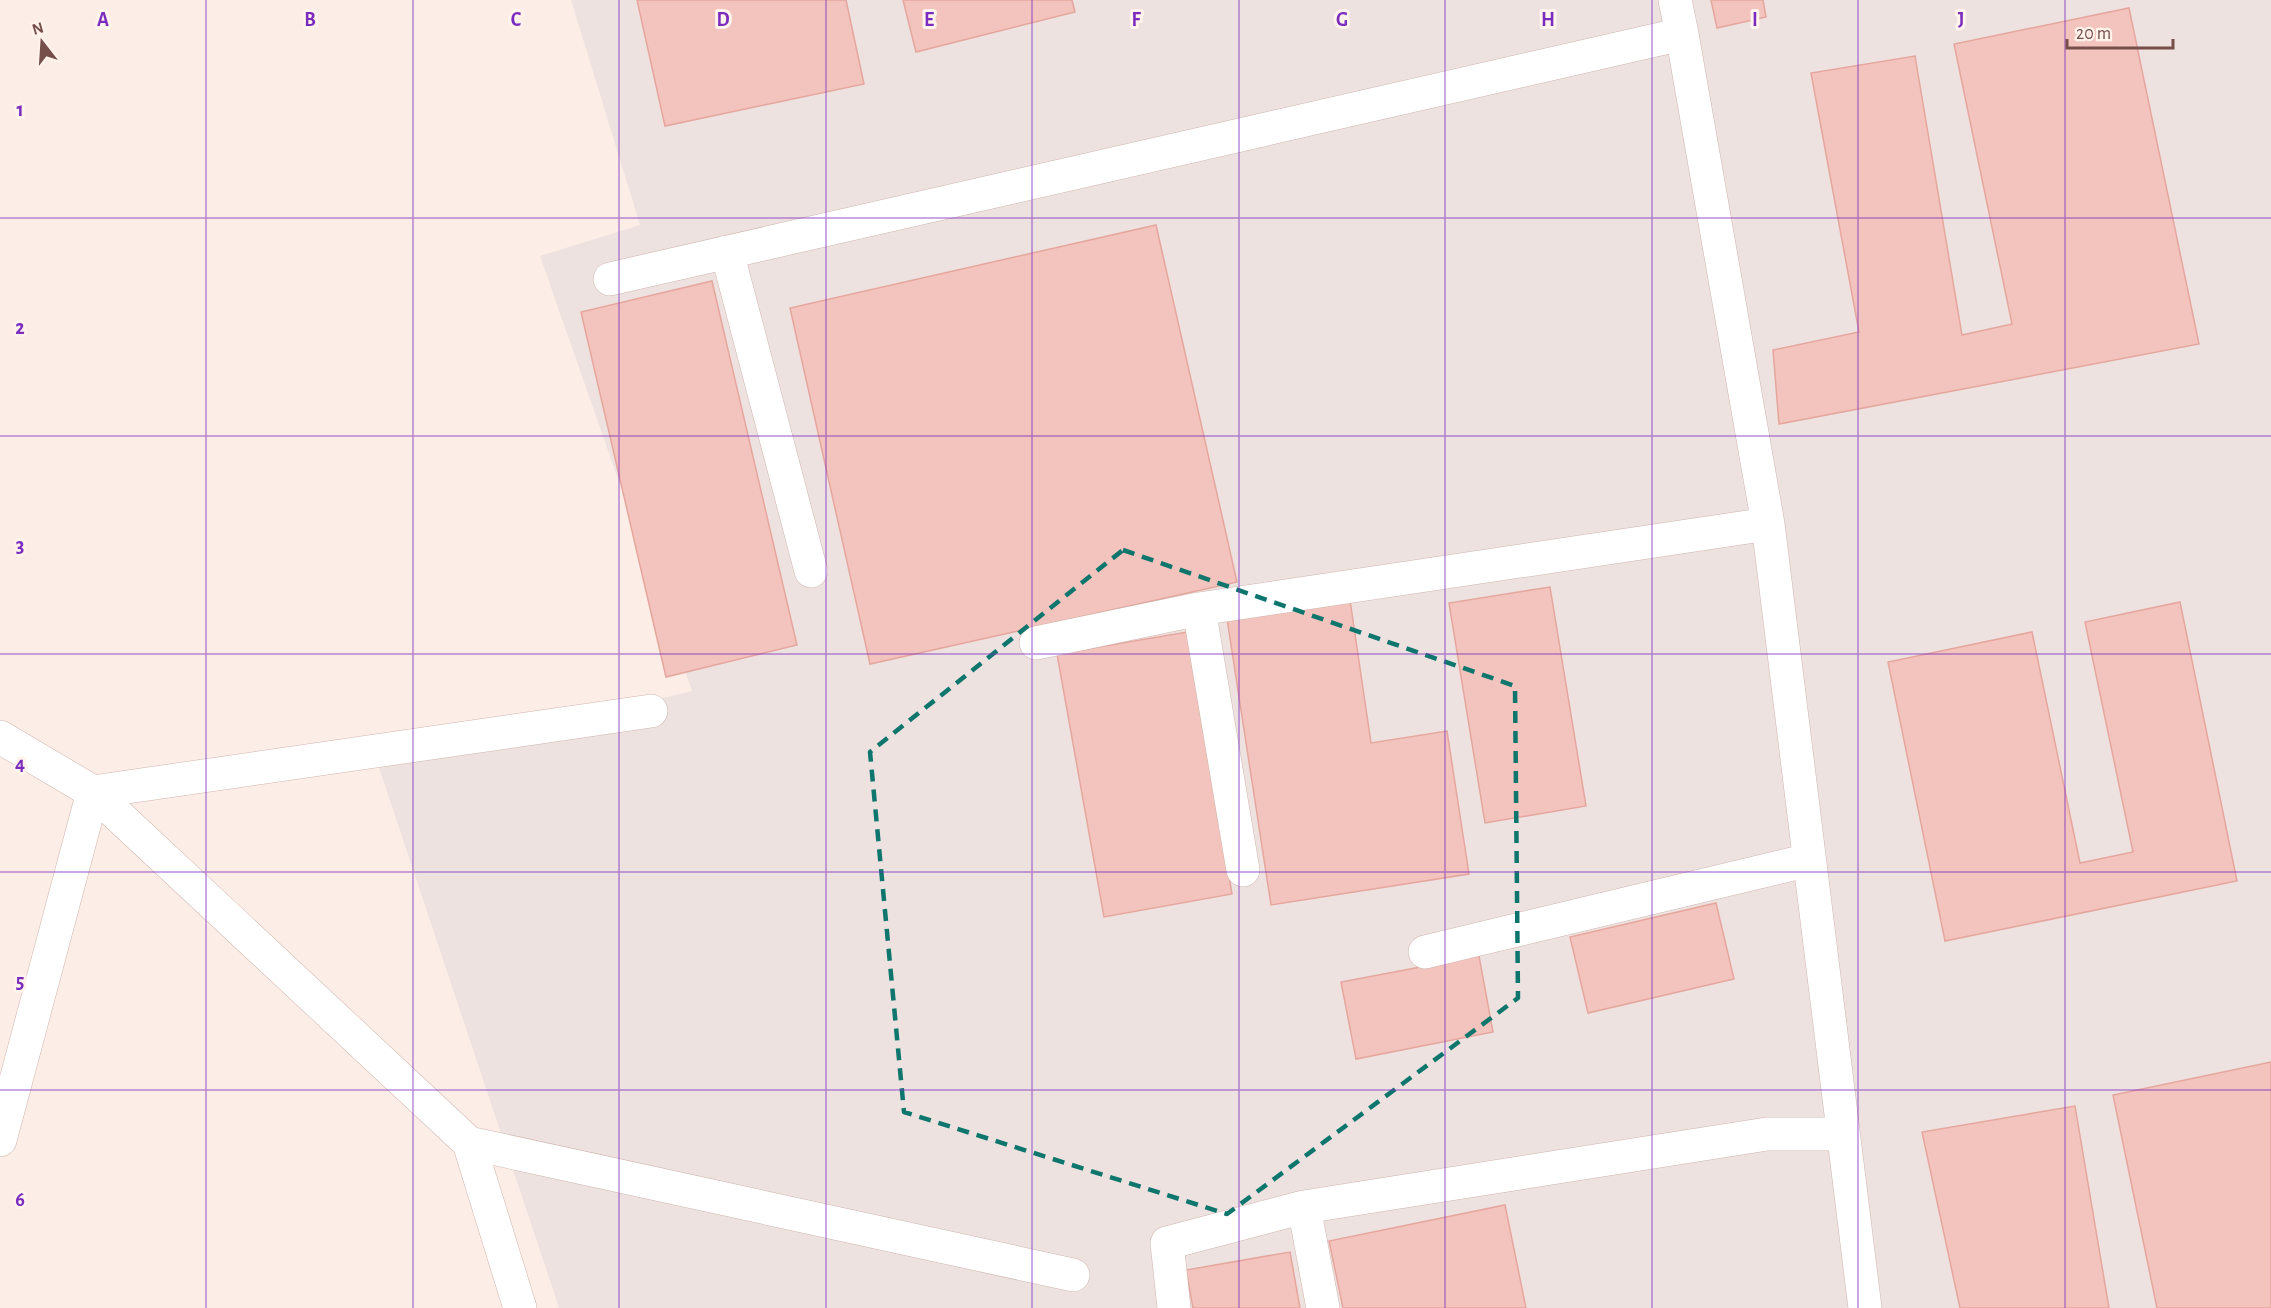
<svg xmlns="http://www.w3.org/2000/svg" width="2271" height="1308" font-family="'Alegreya Sans',sans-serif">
  <rect width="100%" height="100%" fill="#fceee6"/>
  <path fill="#ede2e0" d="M571,0h1700v1308h-1712l-180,-540 313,-77 -152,-435 100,-31z"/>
  <path fill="#f2c4bd" stroke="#e5a69d" stroke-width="1.5" d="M637,0h209l18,84 -199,42z
    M903,0h169l3,12 -159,40z
    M1711,0h52l3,17 -49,11z
    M2129,8l70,336 -420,80 -6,-74 86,-18 -48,-259 104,-17 47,279 50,-11 -58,-280z
    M1156,225l81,357 -367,82 -80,-356z
    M712,281l85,364 -131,32 -85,-365z
    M1550,587l36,219 -101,17 -36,-220z
    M1350,600l21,143 76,-12 22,143 -198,31 -44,-286z
    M2180,602l57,279 -292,60 -57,-279 144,-30 48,231 53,-11 -48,-230z
    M1187,632l45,262 -128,23 -47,-263z
    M1716,903l18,76 -146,34 -18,-76z
    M1479,956l14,76 -137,27 -15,-77z
    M2271,1062v246h-114l-44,-213z
    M2075,1106l34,202h-149l-38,-176z
    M1505,1205l21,103h-183l-14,-67z
    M1290,1252l10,56h-107l-7,-38z"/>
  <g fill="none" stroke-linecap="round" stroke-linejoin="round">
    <defs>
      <path id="minor" d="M1675,0l7,34 86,490 97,784
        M727,252l84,319
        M610,279l1072,-245
        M1199,609l44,261
        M1036,643l163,-34 569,-85
        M0,737l93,55 376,351 51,165
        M93,792l558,-81
        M1425,952l384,-92
        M0,1140l93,-348
        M469,1143l604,132
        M1304,1207l19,101
        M1174,1308l-7,-65 137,-36 463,-73h76"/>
    </defs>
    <use href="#minor" stroke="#d0b5ae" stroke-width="34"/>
    <use href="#minor" stroke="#fff" stroke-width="33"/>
  </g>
  <path fill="none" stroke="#0f766e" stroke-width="4.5" stroke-dasharray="12 8" stroke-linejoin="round" d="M1123,550l392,136 3,312 -291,216 -323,-102 -34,-360z"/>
  <path fill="none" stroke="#7b2cbf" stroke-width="1.5" stroke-opacity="0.55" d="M206,0v1308M413,0v1308M619,0v1308M826,0v1308M1032,0v1308M1239,0v1308M1445,0v1308M1652,0v1308M1858,0v1308M2065,0v1308M0,218h2271M0,436h2271M0,654h2271M0,872h2271M0,1090h2271"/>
  <g font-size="20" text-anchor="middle" font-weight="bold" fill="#7b2cbf" stroke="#fff3ec" stroke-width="6" stroke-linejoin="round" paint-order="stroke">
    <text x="103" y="26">A</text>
    <text x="310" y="26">B</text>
    <text x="516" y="26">C</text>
    <text x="723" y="26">D</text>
    <text x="929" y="26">E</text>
    <text x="1136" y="26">F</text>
    <text x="1342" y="26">G</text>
    <text x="1548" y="26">H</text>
    <text x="1755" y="26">I</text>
    <text x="1961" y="26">J</text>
    <text x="20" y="116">1</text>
    <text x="20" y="334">2</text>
    <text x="20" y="552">3</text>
    <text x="20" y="770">4</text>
    <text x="20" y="988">5</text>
    <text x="20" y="1206">6</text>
  </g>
  <g transform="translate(42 42) rotate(343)" stroke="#fff3ec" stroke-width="4.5" paint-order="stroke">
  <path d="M0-4.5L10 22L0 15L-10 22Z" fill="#764e4a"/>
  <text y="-9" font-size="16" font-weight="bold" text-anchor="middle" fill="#764e4a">N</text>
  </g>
  <path d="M2067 39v9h106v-9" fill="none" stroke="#764e4a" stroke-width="3"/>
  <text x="2076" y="39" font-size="18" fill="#764e4a" stroke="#fff3ec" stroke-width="4.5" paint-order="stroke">20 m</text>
</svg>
